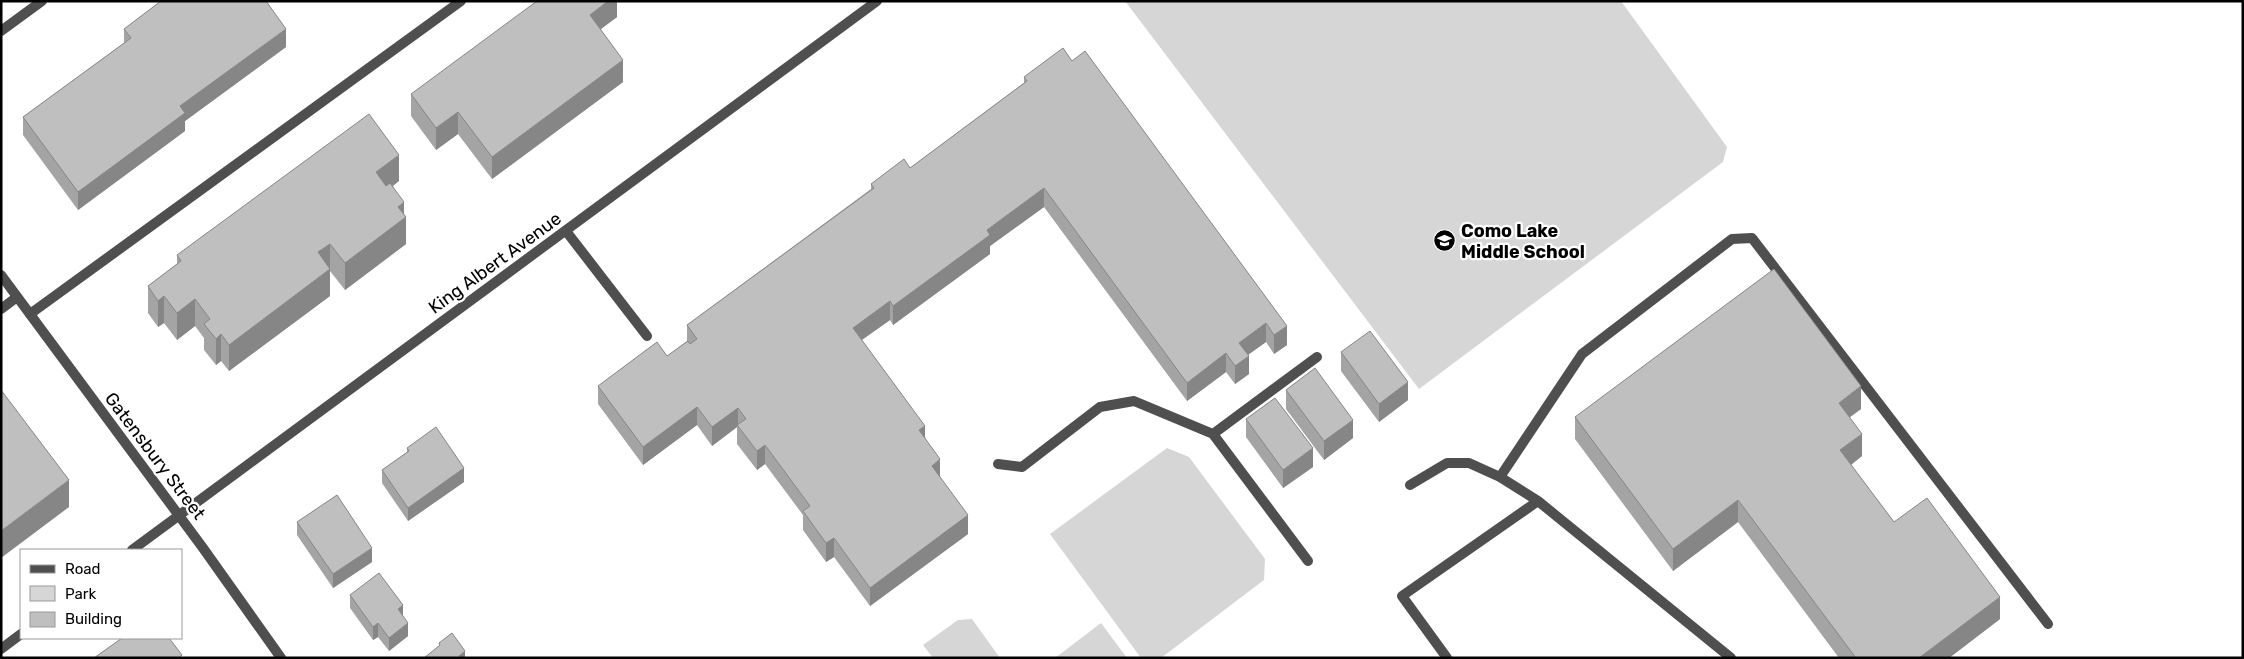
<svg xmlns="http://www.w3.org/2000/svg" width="2244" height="659" font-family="Rubik,sans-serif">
  <rect width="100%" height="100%" fill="#fff"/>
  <path fill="#d6d6d6" d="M1125,1h496l106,146 -4,15 -304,227z
    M1167,448l22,9 76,102 -1,21 -103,78h-20l-91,-124z
    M972,619l28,39h-67l-10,-13 35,-25z
    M1101,623l26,35h-72z"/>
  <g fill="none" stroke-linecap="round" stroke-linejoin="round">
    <path stroke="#4f4f4f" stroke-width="10" d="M566,231l81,105
      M1,309l16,-12
      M30,314l431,-313
      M1213,434l95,127
      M998,464l24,3 78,-60 34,-6 79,33 104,-77
      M1500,477l82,-123 150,-115 20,-1 296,386
      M1410,485l37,-22h22l31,14 38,24 193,157
      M1447,658l-45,-62 136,-95"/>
    <path stroke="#4f4f4f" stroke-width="10" d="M1,31l41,-30
      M132,550l745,-549
      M1,649l20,-15"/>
    <path stroke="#4f4f4f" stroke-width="10" d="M1,275l202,273 78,110"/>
  </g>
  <path fill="#a4a4a4" d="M617,1v16l-16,12 22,53 -131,97 -34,-45 -22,16 -25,-34v-22z
    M124,29l162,18 -101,74v10l-107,79 -55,-75v-18l101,-74z
    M1072,61l215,284 -13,9 -8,-12 -18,13 1,19 -14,10 -9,-12 -39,29 -143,-194 -54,39v8l-97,71 -3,-5 -28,20 63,97 15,40 28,57 -98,72 -36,-49 -8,5 -23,-32v-15l-38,-51 -8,6 -20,-26v-17l-25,19 -15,-21 -54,40 -45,-61v-18l69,-30 20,-15v-16l184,-136v-5l39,-16 114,-85v-6z
    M399,181l-6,5 11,29 2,29 -61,46 -15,-19v25l-101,75 -8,-10 -5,4 -12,-15v-12l-9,-12 -18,14 -13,-17 -6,4 -10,-14v-27l29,-22v-9z
    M1341,352l67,48 -29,22 -38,-51z
    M1286,390l67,48 -29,22 -38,-51z
    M1861,409l-11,8 12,39 -11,9 43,57 106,97 -51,39h-110l-101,-136 -65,49 -98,-132v-22z
    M1246,419l67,48 -30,21 -37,-51z
    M407,448l57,34 -56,39 -26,-38v-13l25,-18z
    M297,522l75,40 -39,26 -36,-53z
    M350,595l53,21 5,20 -19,15 -11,-14 -5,3 -23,-32z"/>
  <path fill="#868686" d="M608,1h9v16l-27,20v-22z
    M286,29v18l-101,74v10l-107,79v-18l102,-86z
    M623,60v22l-131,97v-22z
    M458,112v22l-22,16v-22z
    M399,155v26l-23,17v-26z
    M1044,188v19l-54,39v8l-97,71v-19l94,-76z
    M404,202v16l2,-1v27l-61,46v-27l53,-56z
    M330,244v52l-101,75v-26l89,-93z
    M164,296v27l-6,4v-26z
    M195,299v27l-18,14v-27z
    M890,301v19l-37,26v-18z
    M1266,323v19l-27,19v-18z
    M1287,326v19l-13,9v-19z
    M221,334v27l-5,4v-26z
    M1226,353v19l-39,29v-18z
    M1249,356v18l-14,10v-18z
    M1408,382v18l-29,22v-18z
    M1861,386v23l-22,16v-22z
    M697,407v18l-54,40v-18z
    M738,408v18l-1,-1v2l-25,19v-19z
    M1353,420v18l-29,22v-19z
    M925,426v19l-6,-15z
    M1862,434v22l-22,17v-23z
    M765,445v19l-8,6v-19z
    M1313,448v19l-30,21v-18z
    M940,459v19l-8,-12z
    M464,468v14l-56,39v-13z
    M69,480v27l-68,51v-27z
    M1738,500v22l-65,49v-22z
    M968,515v19l-98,72v-18z
    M834,538v19l-8,5v-19z
    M372,548v14l-39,26v-14z
    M2000,597v22l-51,39h-30z
    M403,605v14l-5,-10z
    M378,623v14l-5,3v-13z
    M408,623v13l-19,15v-13z
    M465,651v7h-6v-2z"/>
  <path fill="#bfbfbf" stroke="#868686" d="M161,1h105l20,28 -106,77 5,7 -107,79 -55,-75 108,-79 -7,-9z
    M537,1h71l-18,14 33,45 -131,97 -34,-45 -22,16 -25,-34z
    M1063,48l9,13 13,-10 202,275 -13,9 -8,-12 -27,20 10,13 -14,10 -9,-13 -39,30 -143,-195 -57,42 3,5 -97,71 -3,-5 -37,27 72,98 -6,4 21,29 -8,7 36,49 -98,73 -36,-50 -8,5 -23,-32 7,-5 -45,-61 -8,6 -20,-26 9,-6 -8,-11 -26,19 -15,-20 -54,40 -45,-61 59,-44 10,14 21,-15 2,3 7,-5 -10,-14 187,-137 -3,-4 33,-25 6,9 117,-87 -3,-4z
    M369,114l30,41 -23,17 10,14 4,-3 14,19 -6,5 8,10 -61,46 -15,-19 -12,8 12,17 -101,76 -8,-11 -5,5 -12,-15 6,-5 -15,-20 -18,14 -13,-17 -6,5 -10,-15 33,-25 -4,-6z
    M1774,269l87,117 -22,17 23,31 -22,16 54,72 33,-24 73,99 -81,61h-63l-118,-158 -65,49 -98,-132z
    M1370,331l38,51 -29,22 -38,-52z
    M1315,368l38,52 -29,21 -38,-51z
    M1,390l68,90 -68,51z
    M1275,398l38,50 -30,22 -37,-51z
    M436,427l28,41 -56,40 -26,-38 27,-19 -2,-3z
    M337,495l35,53 -39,26 -36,-52z
    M379,573l24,32 -5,4 10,14 -19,15 -11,-15 -5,4 -23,-32z
    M452,633l13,18 -6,5 2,2h-37l16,-13 -1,-2z
    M122,638h47l13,17 -4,3h-84z"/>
  <defs>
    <symbol id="school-disc" viewBox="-11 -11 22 22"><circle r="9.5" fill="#000" stroke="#fff"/><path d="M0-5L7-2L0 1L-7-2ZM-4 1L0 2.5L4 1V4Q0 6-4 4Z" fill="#fff"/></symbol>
  </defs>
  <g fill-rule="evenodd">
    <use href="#school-disc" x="1432" y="228" width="25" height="25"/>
  </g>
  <g text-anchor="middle" stroke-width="4.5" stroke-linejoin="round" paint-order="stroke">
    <g font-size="18" font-weight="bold" fill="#000" stroke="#fff" text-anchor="start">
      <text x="1461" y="237">Como Lake<tspan x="1461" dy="21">Middle School</tspan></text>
    </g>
    <g font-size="18" fill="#000" stroke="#fff">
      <text transform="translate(495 263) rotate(-36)" y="6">King Albert Avenue</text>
      <text transform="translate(155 456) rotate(53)" y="6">Gatensbury Street</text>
    </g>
  </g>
  <rect width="2244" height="659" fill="none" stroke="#000000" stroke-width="5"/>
  <rect x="20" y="549" width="162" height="90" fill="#ffffff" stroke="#999999"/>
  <rect x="30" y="565" width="25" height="8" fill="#4f4f4f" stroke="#999999"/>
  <text x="65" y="574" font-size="15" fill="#000000">Road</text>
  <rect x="30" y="586" width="25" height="15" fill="#d6d6d6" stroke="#999999"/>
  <text x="65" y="599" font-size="15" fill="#000000">Park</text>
  <rect x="30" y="612" width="25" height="15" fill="#bfbfbf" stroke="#999999"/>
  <text x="65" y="624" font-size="15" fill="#000000">Building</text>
</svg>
